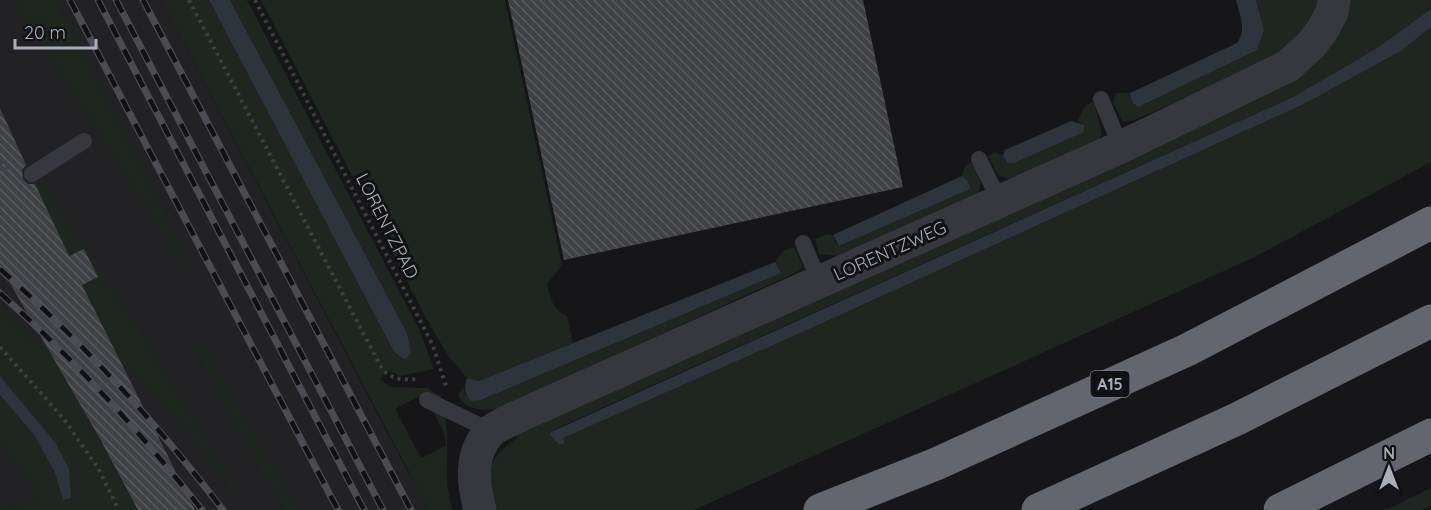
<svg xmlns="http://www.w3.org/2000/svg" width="1431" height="510" font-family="Quicksand,sans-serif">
  <defs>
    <pattern id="building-back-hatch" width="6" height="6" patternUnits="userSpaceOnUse" patternTransform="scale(1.5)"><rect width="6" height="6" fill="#404145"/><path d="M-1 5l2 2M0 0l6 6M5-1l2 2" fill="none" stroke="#595a5e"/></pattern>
  </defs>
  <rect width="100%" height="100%" fill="#161618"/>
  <path fill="#222225" d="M0,0h161l247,472 26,38h-434v-115l55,78v-31l-55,-66z"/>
  <path fill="#1e261f" d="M12,0h44l131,257 6,18 -3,2z
    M161,0h48l184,350 7,7 11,-4 -4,-20 -177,-333h17l171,327 16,42 -34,7 -13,-6 -7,9 10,8 37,1 14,8v3l-17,-5 -29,15 26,49 25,-12 -2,-13 -13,-26 13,6c8,32 -3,65 9,97h-24z
    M261,0h244l57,265 -15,19c4,16 5,24 20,32l6,27 -94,38 -12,-3 -18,-21 -21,-35z
    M1256,0h62l-4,13 -14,20 -27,27 -141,61 -9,1 -10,-20 3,-9h14l2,9 132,-72z
    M1346,0h85v9l-54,39 -84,49 -742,334 9,14 5,-2 -3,-5 254,-112 488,-222 97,-53 30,-24v135l-176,95 -561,253h-201c-5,-37 -10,-48 24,-72l-2,-4 767,-348 22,-12 20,-20z
    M1094,102l8,32 -3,5 -90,40 -11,-4 -10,-19 7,-4 8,4 4,7 77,-38 -7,-4 9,-16z
    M972,162l9,21 -3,10 -139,63 -20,-2 -4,-15 13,-5 5,1 2,7 4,4 130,-57 -1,-8 -6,-5 3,-10z
    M34,182l11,3 86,131 113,183 -5,4 -13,-17 2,-2 -50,-61 -61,-66 -33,-69 13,-6 -12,-27 -14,6z
    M794,247l8,17 -1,6 -301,138c-15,4 -36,3 -42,-14l6,-7 1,8 16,5 300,-127 -6,-11 8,-11z
    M0,307l53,50 85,153h-138l41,-13 -41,-51v-51l34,40 21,38 8,27 -8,-58 -55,-66z
    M202,343l97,167h-16l-89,-162z
    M1431,488v18l-11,4h-34z"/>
  <path fill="#2c353c" d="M209,0h21l177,333 4,20 -5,6 -6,-2 -7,-7z
    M1236,0h20l8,30 -7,20 -119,57 -6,-5 -2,-9 107,-50c10,-13 3,-28 -1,-43z
    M1431,9v18l-30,24 -97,53 -488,222 -253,112 2,5 -5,2 -10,-10 1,-3 742,-335 84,-49z
    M1071,121l13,4v7l-70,31h-7l-4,-7 2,-6z
    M962,176l6,5 2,8 -131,57 -6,-11z
    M775,262l6,11 -300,127 -10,1c-7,-8 -7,-13 -4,-23l12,3z
    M0,376l55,66 14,27 2,29 -8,2 -8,-27 -21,-38 -34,-40z"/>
  <path fill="url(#building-back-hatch)" d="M508,0h355l40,187 -339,73z
    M0,108l26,57 -4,5 1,9 5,5h7l34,72 15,-7 14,28 -16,8 113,225h-57l-39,-73 -99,-171z"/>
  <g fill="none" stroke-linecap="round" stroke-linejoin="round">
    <path stroke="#3d3f44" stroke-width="4" stroke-dasharray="3 4.5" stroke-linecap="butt" d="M189,0l193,369c12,12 21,11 38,10
      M255,0l167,324 11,22 13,40
      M0,162l11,9
      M0,347l63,71 35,50 21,42"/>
    <path stroke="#37383d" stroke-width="16" d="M1101,99l20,48
      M979,159l21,43
      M32,174l52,-33
      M803,243l17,40
      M427,400l64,31"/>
    <path stroke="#37383d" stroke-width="33" d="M480,510c-7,-27 -11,-56 10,-78 7,-7 20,-11 29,-16l602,-269 167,-81 24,-22 11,-15 9,-17 2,-12"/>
    <path stroke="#63666e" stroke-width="33" d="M820,510l116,-46 251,-114 244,-127
      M1038,510l199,-91 194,-98
      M1280,510l151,-75"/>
    <defs>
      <path id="rail" d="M70,0l268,510
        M98,0l266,510
        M116,0l267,510
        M143,0l268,510
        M0,269c82,73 157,154 223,241
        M0,293c74,66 140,139 202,217"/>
    </defs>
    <use href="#rail" stroke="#4a4c52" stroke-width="7"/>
    <use href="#rail" stroke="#111113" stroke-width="4.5" stroke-dasharray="14" stroke-linecap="butt"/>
  </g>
  <g text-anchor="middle" stroke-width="6" stroke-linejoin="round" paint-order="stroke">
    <rect fill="#111113" stroke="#7b7e86" stroke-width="1.5" x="1090.5" y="371" width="39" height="26" rx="4.5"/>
    <g font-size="16" font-weight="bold" fill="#a8adb8">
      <text x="1110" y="390">A15</text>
    </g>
    <g font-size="18" fill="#a8adb8" stroke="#111113">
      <text transform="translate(387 226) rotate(63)" y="6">LORENTZPAD</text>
      <text transform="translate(890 251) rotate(-24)" y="6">LORENTZWEG</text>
    </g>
  </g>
  <g transform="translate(1389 468)" stroke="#111113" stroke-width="4.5" paint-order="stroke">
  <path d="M0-4.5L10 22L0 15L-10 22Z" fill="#a8adb8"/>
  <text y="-9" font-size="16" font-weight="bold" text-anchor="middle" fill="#a8adb8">N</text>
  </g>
  <path d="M15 39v9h81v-9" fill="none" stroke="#a8adb8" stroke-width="3"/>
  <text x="24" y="39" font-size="18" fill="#a8adb8" stroke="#111113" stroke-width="4.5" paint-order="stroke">20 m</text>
</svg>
